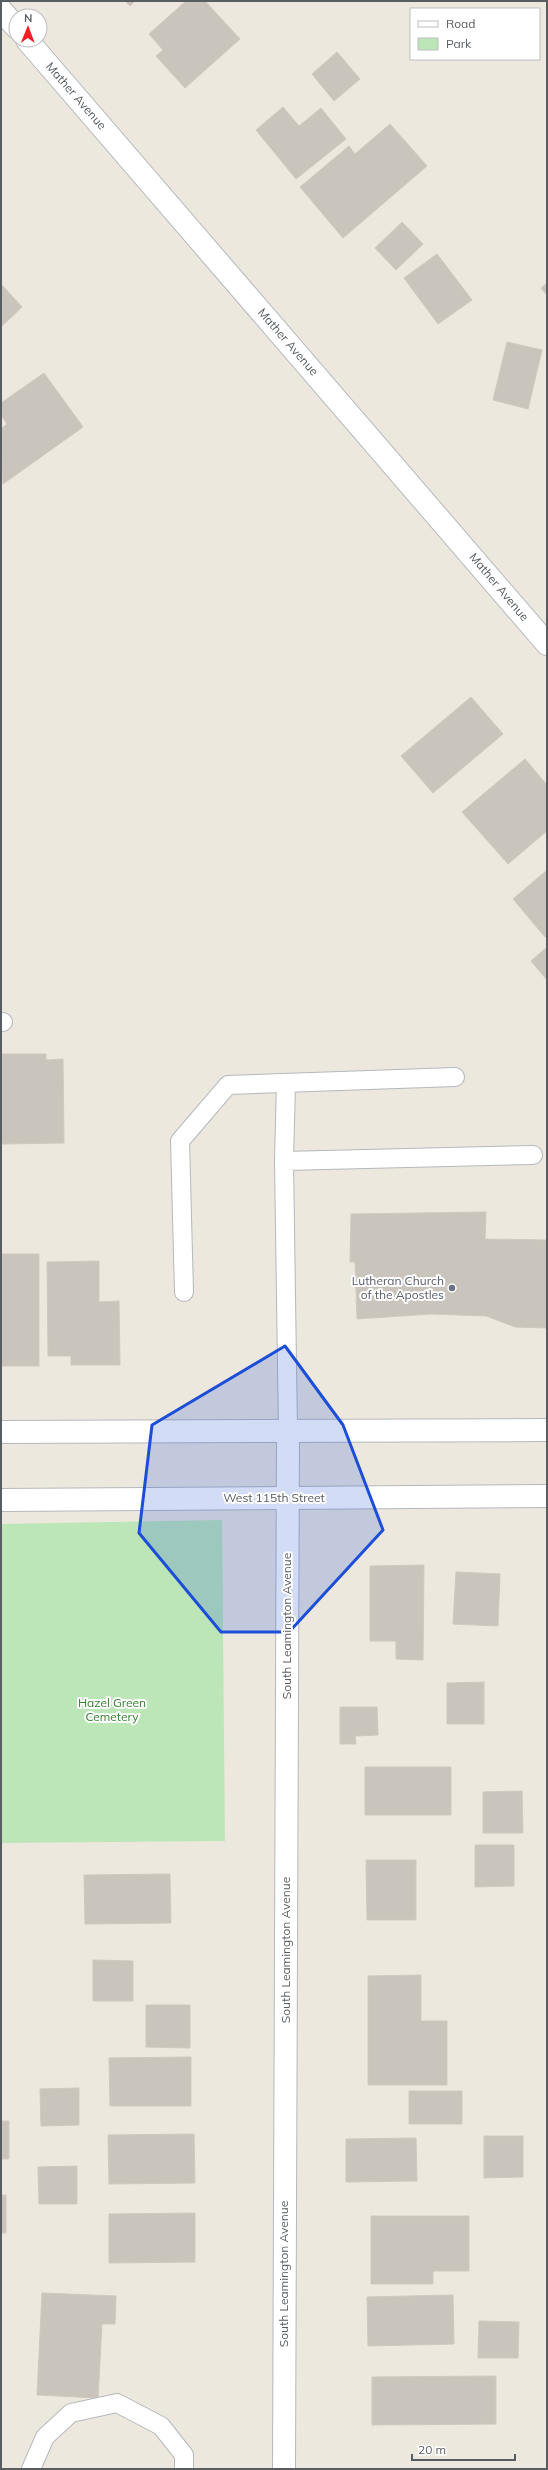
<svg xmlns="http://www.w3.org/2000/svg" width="548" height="2470" font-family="Mulish,sans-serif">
  <rect width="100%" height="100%" fill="#ece8de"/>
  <path fill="#bde6b8" d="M222,1520l3,321 -224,2v-319z"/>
  <path fill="#c9c5bd" stroke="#d1c8bd" d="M125,1h10l-5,5z
    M186,1h19l35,38 -55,49 -29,-32 7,-6 -14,-16z
    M337,52l23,27 -26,22 -22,-27z
    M283,107l16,19 22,-18 25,31 -50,40 -40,-49z
    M390,124l37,42 -84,72 -43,-51 49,-41 6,8z
    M402,222l21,22 -27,26 -21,-22z
    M437,254l35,46 -34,24 -34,-46z
    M547,283v12l-6,-7z
    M1,284l21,23 -21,20z
    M507,342l35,8 -14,59 -35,-9z
    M44,373l39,54 -80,57 -2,-55 6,-5 -6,-9v-12z
    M471,697l32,37 -70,59 -32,-37z
    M525,759l22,26v46l-39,33 -46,-52z
    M547,870v66l-2,1 -32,-38z
    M547,947v33l-16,-19z
    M1,1054h45v6l17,-1 1,84 -63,1z
    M486,1212l-1,27 62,1v88l-32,-1 -29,-11 -55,-2 -74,5 -2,-57h-5l1,-48z
    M1,1254h38v112h-38z
    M99,1261v41l20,-1 1,64h-49v-9h-23l-1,-94z
    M424,1565l-1,95 -27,-1v-18h-26v-75z
    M456,1572l44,2 -2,52 -45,-2z
    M484,1682v42h-37v-41z
    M340,1707h37l1,28 -23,1 1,8h-16z
    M365,1767h86v48h-86z
    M522,1791l1,42h-40v-41z
    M475,1845h39v41l-39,1z
    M366,1860h50v60h-49z
    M170,1874l1,49 -86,1 -1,-49z
    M93,1960l40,1v40h-40z
    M421,1975v46h26v64h-79v-109z
    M146,2005h44v43l-44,-1z
    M191,2057v49h-81l-1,-48z
    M79,2088v37l-38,1 -1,-37z
    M409,2091h53v33h-53z
    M1,2121h8v38h-8z
    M194,2134l1,49 -86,1 -1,-49z
    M484,2136h39v41l-39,1z
    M416,2138l1,43 -71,1v-43z
    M77,2166v38h-38l-1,-37z
    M1,2195h5v38h-5z
    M195,2213v49l-86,1v-49z
    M371,2216h98v55h-36v13h-62z
    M42,2293l74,3 -1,28h-13l-4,74 -61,-3z
    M453,2295l1,49 -86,2 -1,-49z
    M479,2321l40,1 -1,36h-40z
    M496,2376v48l-124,1v-48z"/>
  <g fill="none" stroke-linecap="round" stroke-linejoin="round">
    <defs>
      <path id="service" d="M1,1022h2
        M286,1083l-2,78 4,270
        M284,1161l249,-6
        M184,1292l-4,-151 48,-56 227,-8
        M31,2469l14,-32 26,-24 46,-10 44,23 23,29v14"/>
      <path id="minor" d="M1,10l15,17
        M27,40l520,604
        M284,2469l4,-1038"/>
      <path id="tertiary" d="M1,1432l546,-2
        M1,1500l546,-4"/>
    </defs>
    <use href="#service" stroke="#b5b8bd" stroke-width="20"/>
    <use href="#minor" stroke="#b5b8bd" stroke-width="24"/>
    <use href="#tertiary" stroke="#b5b8bd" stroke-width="24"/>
    <use href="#service" stroke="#fff" stroke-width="18"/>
    <use href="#minor" stroke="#fff" stroke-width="22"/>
    <use href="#tertiary" stroke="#fff" stroke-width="22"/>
  </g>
  <path fill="#1d4ed8" fill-opacity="0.2" stroke="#1d4ed8" stroke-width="3" stroke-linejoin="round" d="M285,1346l58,79 40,105 -94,102h-68l-82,-99 13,-108z"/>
  <circle fill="#6b7280" stroke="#fff" stroke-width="1.5" cx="452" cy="1288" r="4"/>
  <g text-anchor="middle" stroke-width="4" stroke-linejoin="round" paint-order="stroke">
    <g font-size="12" fill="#585d61" stroke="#fff">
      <text transform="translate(76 96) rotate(49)" y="4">Mather Avenue</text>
      <text transform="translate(288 342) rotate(49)" y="4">Mather Avenue</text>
      <text transform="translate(499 587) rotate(50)" y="4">Mather Avenue</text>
      <text x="274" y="1502">West 115th Street</text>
      <text transform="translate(287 1626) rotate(-90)" y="4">South Leamington Avenue</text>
      <text transform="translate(286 1950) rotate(-90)" y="4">South Leamington Avenue</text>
      <text transform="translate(284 2274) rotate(-90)" y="4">South Leamington Avenue</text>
    </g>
    <g font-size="12" fill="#5b616d" stroke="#fff" text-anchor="end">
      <text x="444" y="1285">Lutheran Church<tspan x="444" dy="14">of the Apostles</tspan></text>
    </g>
    <g font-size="12" fill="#33822e" stroke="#fff">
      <text x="112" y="1707">Hazel Green<tspan x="112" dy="14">Cemetery</tspan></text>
    </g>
  </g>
  <rect width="548" height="2470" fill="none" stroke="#585d61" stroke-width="4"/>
  <rect x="410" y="8" width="130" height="52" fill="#ffffff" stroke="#bcbec0"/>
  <rect x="418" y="21" width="20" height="6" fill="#ffffff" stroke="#bcbec0"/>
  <text x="446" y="28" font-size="12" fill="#585d61">Road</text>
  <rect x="418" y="38" width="20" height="12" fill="#bde6b8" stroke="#bcbec0"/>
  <text x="446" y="48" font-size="12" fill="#585d61">Park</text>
  <g transform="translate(28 28) rotate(1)"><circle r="19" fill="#ffffff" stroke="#bcbec0"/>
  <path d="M0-3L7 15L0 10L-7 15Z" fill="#f31e23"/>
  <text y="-6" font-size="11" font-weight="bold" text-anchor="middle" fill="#585d61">N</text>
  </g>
  <path d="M412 2454v6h103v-6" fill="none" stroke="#585d61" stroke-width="2"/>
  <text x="418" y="2454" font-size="12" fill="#585d61" stroke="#ffffff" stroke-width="3" paint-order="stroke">20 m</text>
</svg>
